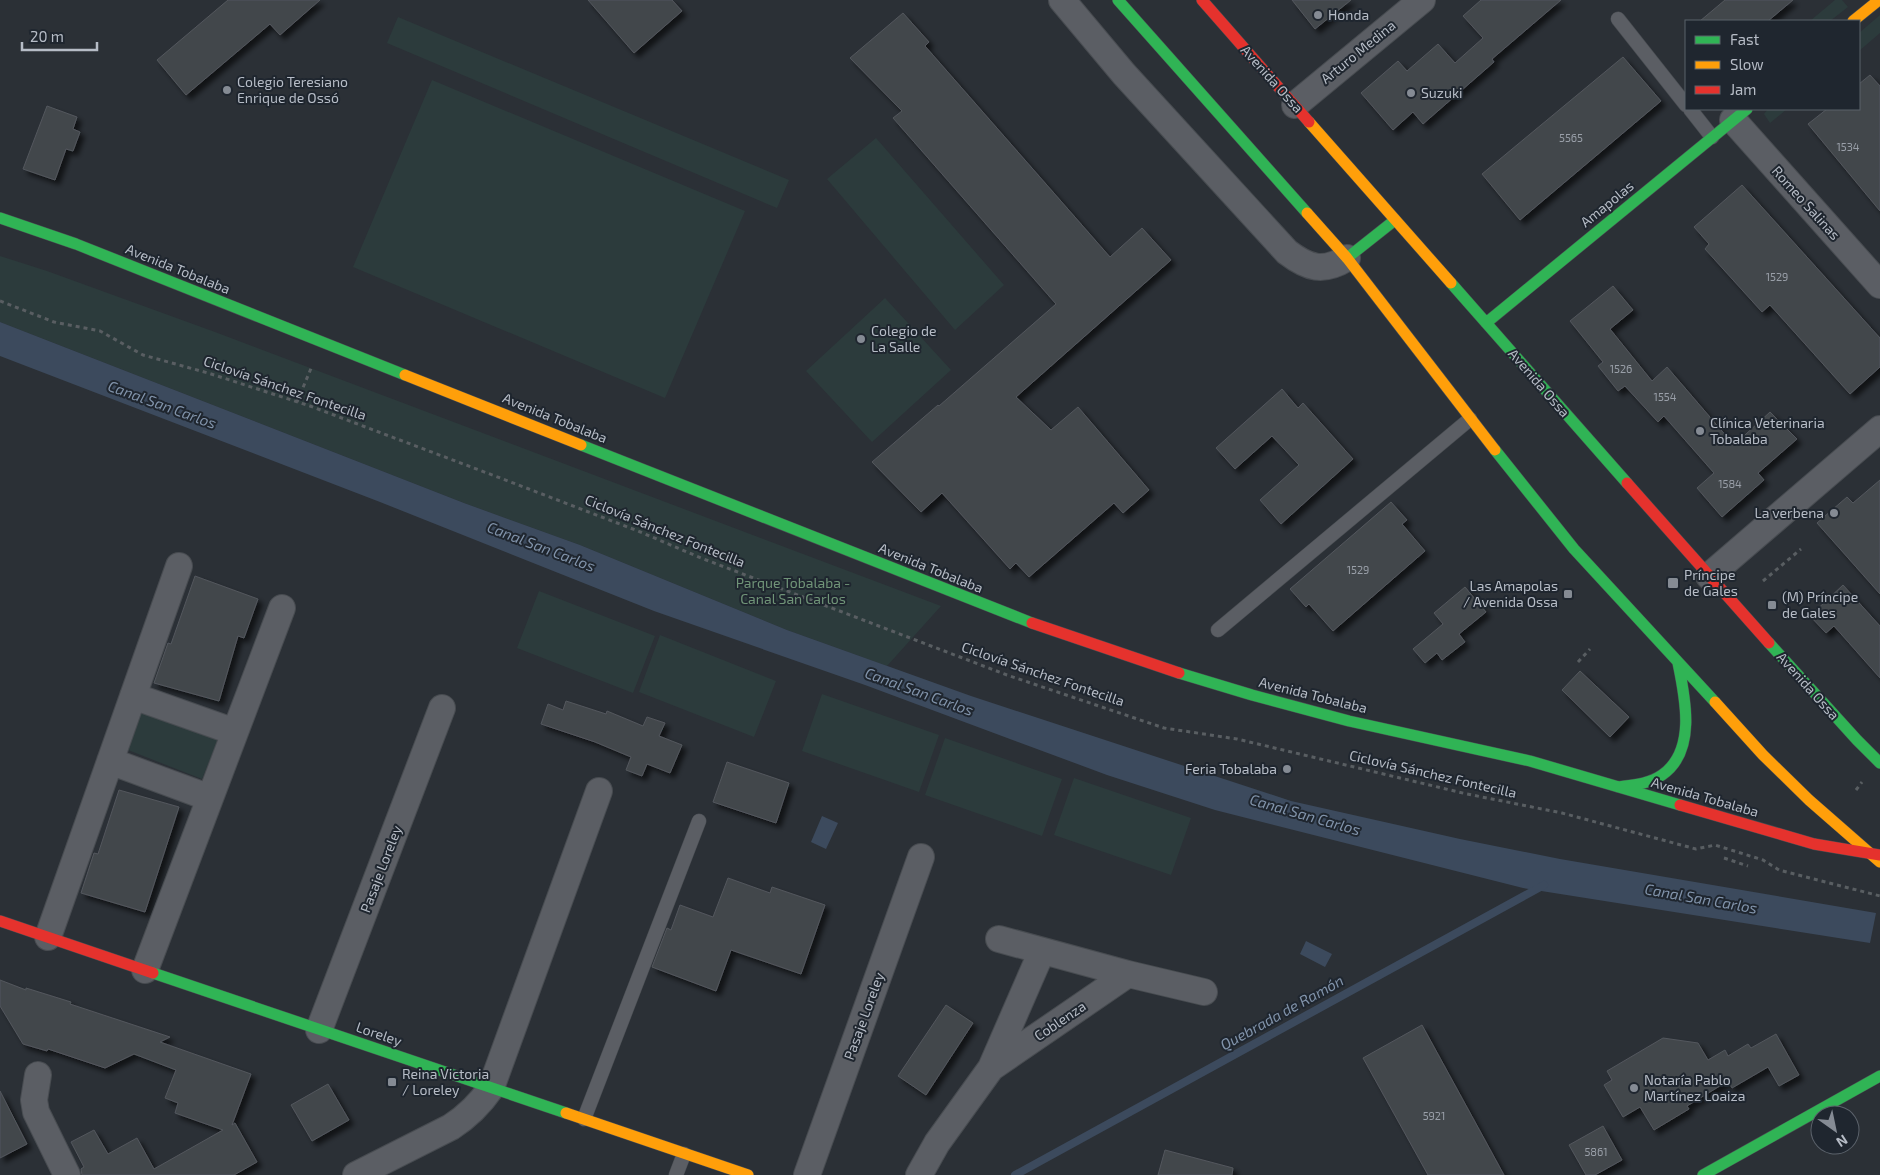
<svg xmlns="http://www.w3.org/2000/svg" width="1880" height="1175" font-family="'Exo 2',sans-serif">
  <defs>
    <filter id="shadow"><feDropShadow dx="4.5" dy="4.5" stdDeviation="2.5" flood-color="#0009"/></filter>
  </defs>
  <rect width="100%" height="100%" fill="#2b3036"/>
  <path fill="#2c3b3c" d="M1835,0h7l6,7 -18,14h-20z
    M1880,15v18l-21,18v-18z
    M398,17l391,163 -12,28 -390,-165z
    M432,80l313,131 -80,187 -312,-131z
    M1768,109h19l-17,14 -6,-9z
    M876,138l128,147 -49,45 -128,-151z
    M0,256l47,15 168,61 726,274 -54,60 -100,-36 -207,-85 -116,-42 -464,-181z
    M885,298l66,72 -79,72 -66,-71z
    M539,591l116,45 -22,57 -116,-45z
    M660,635l116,46 -22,56 -115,-45z
    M822,694l117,41 -20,57 -117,-41z
    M138,709l80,31 -16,39 -79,-31z
    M945,738l117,41 -20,57 -117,-41z
    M1074,778l117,40 -20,57 -117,-40z"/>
  <path fill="#3c4a5d" d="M0,322l464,181 116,42 207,85 184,66 320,105 169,38 100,20 316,54 -6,30 -347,-55 -308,-78 -108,-35 -242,-90 -211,-74 -274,-109 -380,-146z
    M822,816l16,7 -12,26 -15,-7z
    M1306,941l26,13 -7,13 -25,-13z"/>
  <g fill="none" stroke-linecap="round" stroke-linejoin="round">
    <path stroke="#3c4a5d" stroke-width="8" d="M1015,1175l529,-290"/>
  </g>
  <path fill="#43474c" stroke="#53575d" filter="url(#shadow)" d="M228,0h92l-40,35 -10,-11 -84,71 -29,-35z
    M588,0h84l10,11 -48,42z
    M1292,0h59l-36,29z
    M1481,0h80l-69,59 2,3 -71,62 -10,-12 -20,18 -32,-37 37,-32 9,10 31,-27 17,19 28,-25 -20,-22z
    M1725,0h68l-25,21h-68z
    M903,13l26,29 -4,4 185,211 32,-29 29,32 -155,137 35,33 27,-23 71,83 -26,23 -9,-10 -85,74 -13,-14 -6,6 -68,-76 -21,19 -49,-50 66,-57 1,1 117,-102 -163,-186 9,-7 -52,-53z
    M1623,57l38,44 -141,119 -38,-46z
    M1870,75l10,11v125l-72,-87 19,-15h32v-25z
    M47,106l30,11 -4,12 7,3 -7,19 -7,-2 -11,31 -32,-11z
    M1742,185l138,153v29l-30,27 -80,-89 -8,7 -57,-63 4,-5 -15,-17z
    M1613,286l20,24 -23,19 42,52 15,-14 67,78 36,-33 27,27 -39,34 6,7 -42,37 -25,-29 17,-15 -50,-57 -6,6 -33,-36 -7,5 -20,-25 5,-4 -33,-41z
    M1282,389l16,19 5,-5 50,56 -72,65 -21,-24 39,-35 -27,-29 -37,33 -19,-21z
    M1880,480v114l-63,-71 30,-26 6,6z
    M1391,502l16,18 -5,4 23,27 -92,80 -24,-27 -3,3 -16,-18z
    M195,576l63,23 -14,39 -6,-2 -19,65 -65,-18 14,-40 3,1z
    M1843,585l37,41v52l-46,-52 -8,7 -16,-17z
    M1465,587l21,25 -27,22 6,8 -23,18 -5,-7 -12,10 -12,-14 30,-25 -9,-11z
    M1580,671l49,46 -19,20 -48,-47z
    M566,701l40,13 1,-3 36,15 4,-9 18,6 -6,13 23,9 -12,28 -23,-9 -5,12 -16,-6 5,-13 -36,-15 -54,-18 7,-20 15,6z
    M727,762l62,21 -13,40 -63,-21z
    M119,790l60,17 -34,105 -64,-19 13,-40 4,1z
    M728,878l42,15 2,-6 53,18 -24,69 -70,-24 -15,41 -64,-24 15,-39 4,2 9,-25 33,12z
    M0,980l26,10v-2l45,14 -1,2 100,33 -10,5 91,32 -19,51 3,-2 22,39 -23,13h-152l-1,-6 3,-2 -13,-25 23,-12 14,24 29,-16 17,31 69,-39 -48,-17 3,-10 -13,-5 11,-28 -42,-16 -29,14 -57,-19 -1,2 -24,-7 -23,-38z
    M946,1005l27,18 -47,72 -28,-19z
    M1422,1025l58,106 24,44h-76l-65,-117z
    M1776,1034l23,41 -20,11 -11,-19 -36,21 -4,-7 -41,25 2,3 -35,21 -14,-23 -17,10 -19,-32 8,-5 -5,-9 56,-33 35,5 10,17 17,-10 3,6 20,-12 3,4z
    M328,1084l21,36 -37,21 -21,-36z
    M0,1091l27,53 -27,14z
    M1603,1126l19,34 -27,15h-9l-17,-30z
    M1165,1150l68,18 -1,7h-74z"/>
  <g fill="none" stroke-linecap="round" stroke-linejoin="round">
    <defs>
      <path id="lane" d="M1618,19l68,86
        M1690,109l22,28
        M1218,630l252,-211
        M584,1119l115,-298
        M676,1175l8,-21"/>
      <path id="street" d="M1062,0l62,74 163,178c21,16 36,21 60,6
        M1295,105l127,-105
        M1733,120l147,165
        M1709,576l171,-147
        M133,696l102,36
        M110,761l100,37
        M48,937l131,-371
        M999,939l129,35 76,18
        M145,970l137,-362
        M319,1030l123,-322
        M991,1068l137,-94
        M38,1075l-4,25 2,12 31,63
        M356,1175l95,-48c17,-11 29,-23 40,-39l108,-297
        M807,1175l114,-318
        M919,1175l18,-32 54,-75 51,-117"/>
      <path id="fast" d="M1118,0l189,213
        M0,218l76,26 329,131
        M1347,258l48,-38
        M1451,283l176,200
        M1486,323l261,-214
        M581,445l451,178
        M1495,450l79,99 141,153
        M1769,643l88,97 23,23
        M1179,673l73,22 97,26 181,40 150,44
        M1618,787c15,-2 31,-3 44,-12 35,-24 23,-78 16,-112
        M153,973l413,140
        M1703,1175l177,-99"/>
      <path id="slow" d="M1853,21l26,-21
        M1309,122l142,161
        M1307,213l40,45 148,192
        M405,375l176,70
        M1715,702l48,53 46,45 71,62
        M566,1113l182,62"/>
      <path id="jam" d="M1202,0l107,122
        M1627,483l142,160
        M1032,623l147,50
        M1680,805l134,39 66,11
        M0,921l153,52"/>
    </defs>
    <use href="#lane" stroke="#484c51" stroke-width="15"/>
    <use href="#street" stroke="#484c51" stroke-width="28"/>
    <use href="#fast" stroke="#484c51" stroke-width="12"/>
    <use href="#slow" stroke="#484c51" stroke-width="12"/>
    <use href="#jam" stroke="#484c51" stroke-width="12"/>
    <path stroke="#595e62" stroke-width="3" stroke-dasharray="4 4" stroke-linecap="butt" d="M0,301l54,21 46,9 43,24 65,18 102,33 185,70 143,55 63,27 306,117 157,53 73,11 230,55 95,19 134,36 19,-4 48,15 16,10 101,26
      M297,402l15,-36
      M1763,581l38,-32
      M1578,662l12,-13
      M1856,790l6,-8
      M1724,858l24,8"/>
    <use href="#lane" stroke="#5b5e64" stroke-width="14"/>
    <use href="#street" stroke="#5b5e64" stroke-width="26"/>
    <use href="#fast" stroke="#30b455" stroke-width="11"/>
    <use href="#slow" stroke="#ff9f0a" stroke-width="11"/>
    <use href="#jam" stroke="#e5322d" stroke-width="11"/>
  </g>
  <g fill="#858b94" stroke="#1f262f" stroke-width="2">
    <circle cx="1318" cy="15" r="5"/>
    <circle cx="227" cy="90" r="5"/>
    <circle cx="1411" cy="93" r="5"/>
    <circle cx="861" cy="339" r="5"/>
    <circle cx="1700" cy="431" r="5"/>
    <circle cx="1834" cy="513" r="5"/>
    <rect x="1667" y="577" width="12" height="12" rx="2.5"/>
    <rect x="1563" y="589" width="10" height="10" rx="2.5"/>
    <rect x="1767" y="600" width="10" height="10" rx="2.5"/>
    <circle cx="1287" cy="769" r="5"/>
    <rect x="387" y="1077" width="10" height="10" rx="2.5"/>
    <circle cx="1634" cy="1088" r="5"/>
  </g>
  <g text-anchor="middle" stroke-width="4" stroke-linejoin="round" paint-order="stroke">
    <g font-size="11" fill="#999fa8">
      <text x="1571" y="142">5565</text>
      <text x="1848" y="151">1534</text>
      <text x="1777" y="281">1529</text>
      <text x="1621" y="373">1526</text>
      <text x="1665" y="401">1554</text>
      <text x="1730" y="488">1584</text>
      <text x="1358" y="574">1529</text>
      <text x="1434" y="1120">5921</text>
      <text x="1596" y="1156">5861</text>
    </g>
    <g font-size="14" fill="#b6bcc6" stroke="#1f262f" text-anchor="start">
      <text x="1328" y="20">Honda</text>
      <text x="237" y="87">Colegio Teresiano<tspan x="237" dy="16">Enrique de Ossó</tspan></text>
      <text x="1421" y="98">Suzuki</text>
      <text x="871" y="336">Colegio de<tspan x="871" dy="16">La Salle</tspan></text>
      <text x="1710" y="428">Clínica Veterinaria<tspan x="1710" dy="16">Tobalaba</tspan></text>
      <text x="1824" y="518" text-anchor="end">La verbena</text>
      <text x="1684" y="580">Príncipe<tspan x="1684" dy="16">de Gales</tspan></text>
      <text x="1558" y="591" text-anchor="end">Las Amapolas<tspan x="1558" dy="16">/ Avenida Ossa</tspan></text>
      <text x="1782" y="602">(M) Príncipe<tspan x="1782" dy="16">de Gales</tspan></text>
      <text x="1277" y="774" text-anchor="end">Feria Tobalaba</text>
      <text x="402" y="1079">Reina Victoria<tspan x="402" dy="16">/ Loreley</tspan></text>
      <text x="1644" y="1085">Notaría Pablo<tspan x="1644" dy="16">Martínez Loaiza</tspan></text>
    </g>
    <g font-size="14" fill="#b6bcc6" stroke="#1f262f">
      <text transform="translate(1358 52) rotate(-39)" y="5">Arturo Medina</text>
      <text transform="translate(1272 79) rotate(48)" y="5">Avenida Ossa</text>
      <text transform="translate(1806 203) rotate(48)" y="5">Romeo Salinas</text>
      <text transform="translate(1607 204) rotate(-39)" y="5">Amapolas</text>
      <text transform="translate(178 269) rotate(22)" y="5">Avenida Tobalaba</text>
      <text transform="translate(1539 383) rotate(49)" y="5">Avenida Ossa</text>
      <text transform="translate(285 388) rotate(19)" y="5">Ciclovía Sánchez Fontecilla</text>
      <text transform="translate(555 418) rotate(22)" y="5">Avenida Tobalaba</text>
      <text transform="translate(665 531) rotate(22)" y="5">Ciclovía Sánchez Fontecilla</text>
      <text transform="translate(931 568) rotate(22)" y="5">Avenida Tobalaba</text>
      <text transform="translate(1043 674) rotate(19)" y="5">Ciclovía Sánchez Fontecilla</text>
      <text transform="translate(1808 686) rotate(48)" y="5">Avenida Ossa</text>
      <text transform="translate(1313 695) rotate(14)" y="5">Avenida Tobalaba</text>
      <text transform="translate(1433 774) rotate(13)" y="5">Ciclovía Sánchez Fontecilla</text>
      <text transform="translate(1705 797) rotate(16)" y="5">Avenida Tobalaba</text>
      <text transform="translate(381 869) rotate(-69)" y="5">Pasaje Loreley</text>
      <text transform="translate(864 1016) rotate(-70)" y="5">Pasaje Loreley</text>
      <text transform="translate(1060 1021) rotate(-34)" y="5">Coblenza</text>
      <text transform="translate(379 1034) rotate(19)" y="5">Loreley</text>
    </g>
    <g font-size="14" fill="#709478" stroke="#1f262f">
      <text x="793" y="588">Parque Tobalaba -<tspan x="793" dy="16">Canal San Carlos</tspan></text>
    </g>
    <g font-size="15" font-style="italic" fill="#8193aa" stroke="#1f262f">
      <text transform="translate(162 405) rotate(20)" y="5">Canal San Carlos</text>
      <text transform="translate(541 547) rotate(21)" y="5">Canal San Carlos</text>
      <text transform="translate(919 692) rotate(20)" y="5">Canal San Carlos</text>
      <text transform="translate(1305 815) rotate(16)" y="5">Canal San Carlos</text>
      <text transform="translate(1701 899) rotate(10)" y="5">Canal San Carlos</text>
      <text transform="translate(1282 1013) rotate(-29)" y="5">Quebrada de Ramón</text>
    </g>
  </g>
  <rect x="1685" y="20" width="175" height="90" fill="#1f262f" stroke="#5b626b"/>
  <rect x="1695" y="36" width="25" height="8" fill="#30b455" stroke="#5b626b"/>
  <text x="1730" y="45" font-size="15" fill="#b6bcc6">Fast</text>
  <rect x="1695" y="61" width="25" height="8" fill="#ff9f0a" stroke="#5b626b"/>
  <text x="1730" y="70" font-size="15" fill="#b6bcc6">Slow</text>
  <rect x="1695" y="86" width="25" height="8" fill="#e5322d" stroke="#5b626b"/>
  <text x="1730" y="95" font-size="15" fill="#b6bcc6">Jam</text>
  <g transform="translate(1835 1130) rotate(147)"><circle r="24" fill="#1f262f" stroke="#5b626b"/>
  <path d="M0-4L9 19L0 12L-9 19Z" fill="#858b94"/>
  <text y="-8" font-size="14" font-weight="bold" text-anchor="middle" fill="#b6bcc6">N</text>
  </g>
  <path d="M22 42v8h75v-8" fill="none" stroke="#b6bcc6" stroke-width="2.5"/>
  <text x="30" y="42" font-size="15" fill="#b6bcc6" stroke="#1f262f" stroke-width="4" paint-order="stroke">20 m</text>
</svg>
